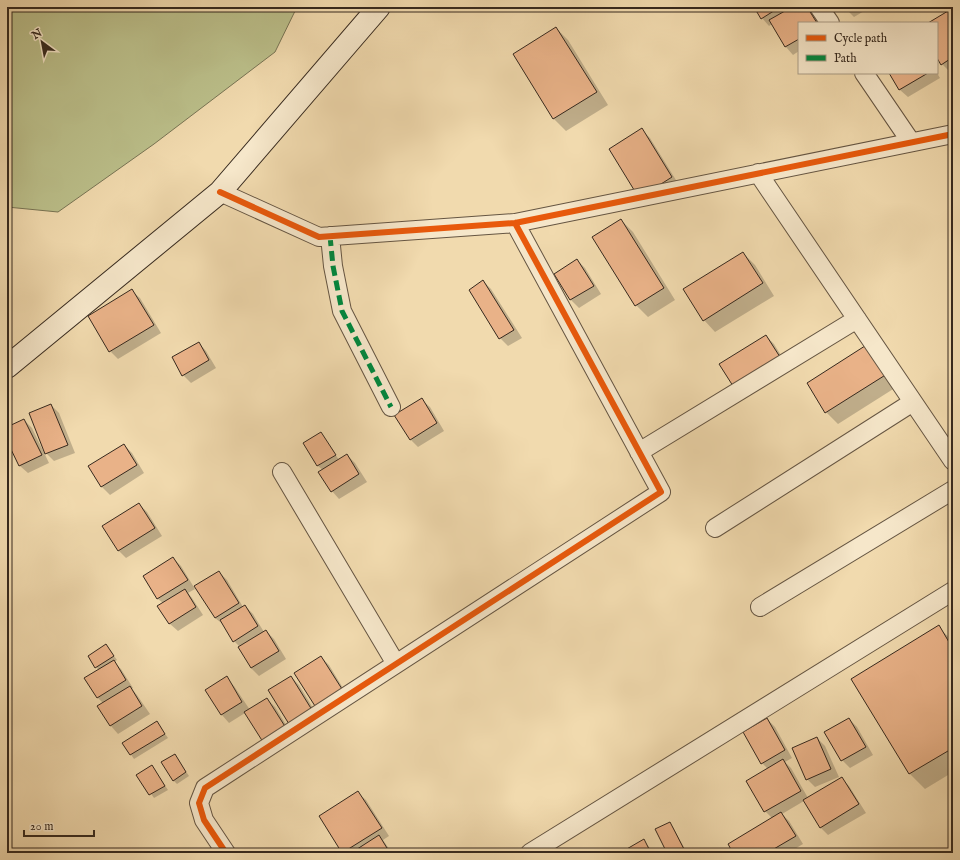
<svg xmlns="http://www.w3.org/2000/svg" width="960" height="860" font-family="'IM FELL English',serif">
  <rect width="100%" height="100%" fill="#f1daae"/>
  <filter id="stains"><feTurbulence type="fractalNoise" baseFrequency=".005" numOctaves="4"/><feColorMatrix values="0 0 0 0 .2 0 0 0 0 .09 0 0 0 0 .02 0 0 0 .5 -.17"/></filter>
  <radialGradient id="worn" r=".72"><stop offset=".6" stop-color="#630" stop-opacity="0"/><stop offset="1" stop-color="#630" stop-opacity=".3"/></radialGradient>
  <path fill="#bbbf8a" stroke="#787454" d="M7,7h290l-22,45 -121,92 -96,68 -51,-5z"/>
  <path fill="#0003" d="M755,7h54l10,16h-20v28l-6,4 -7,-8 -14,-23 -3,2 -7,-8z
    M844,7h27l-17,10z
    M953,10v60l-3,2 -8,-8 -5,-8v-33h-7z
    M556,28l12,12 40,65 -42,26 -12,-12 -40,-64z
    M890,73h47l3,5 -32,19 -8,-7z
    M642,130l8,8 29,47 -39,12z
    M621,220l12,12 42,68 -27,17 -12,-12z
    M743,253l12,12 19,31 -59,36 -11,-12z
    M577,260l8,8 16,26 -22,14 -8,-8 -16,-26z
    M483,281l8,8 31,49 -14,8 -8,-8 -30,-48z
    M132,291l8,7 21,35 -43,26 -8,-8z
    M766,336l8,8 13,21 -45,28z
    M199,343l7,8 10,17 -25,15 -8,-8z
    M868,346l30,40 -60,38 -12,-12z
    M422,400l8,7 14,24 -26,16 -7,-7z
    M51,405l8,8 16,40 -21,8 -8,-8z
    M24,420l8,8 17,35 -21,10 -8,-7 -9,-19 -4,3v-7l2,3 1,-1 -3,-6v-11z
    M321,433l18,27 8,-5 8,8 12,19 -28,17 -7,-8 -9,-21 -5,-4 -14,-23z
    M124,445l8,8 12,20 -34,22 -8,-8 -12,-20z
    M139,504l8,8 15,24 -36,22 -8,-8z
    M173,558l8,8 14,23 -7,4 4,5 11,17 -25,16 -8,-7 -11,-18 4,-3 -5,-4 -14,-23z
    M219,572l8,8 16,27 2,-1 8,8 11,18 2,-1 8,8 12,20 -27,17 -8,-8 -11,-21 -6,-6 -10,-16 -9,-7z
    M938,627l15,14v131l-28,17 -15,-15 -58,-95z
    M106,645l11,15 -3,2 7,7 12,19 -1,1 5,6 13,19 -32,20 -7,-8 -13,-20 5,-3 -5,-5 -12,-20 13,-8 -3,-3z
    M321,657l8,8 20,33 -26,16z
    M291,677l8,8 20,33 -21,13z
    M226,678l8,8 16,24 17,-11 8,8 18,29 -48,-23 -16,10 -7,-8 -16,-25z
    M767,719l8,8 17,31 -7,4 6,6 17,30 33,-20 8,8 17,27 -38,22 -8,-8 -16,-26 -22,13 7,7 14,23 -15,9h-54l38,-35 -7,-7 3,-42 -6,-6z
    M849,719l8,8 16,28 -23,13 -8,-8 -16,-28z
    M157,722l11,16 -34,21 -11,-16z
    M817,738l8,8 14,31 -24,10 -8,-8z
    M175,755l14,21 -12,8 -4,-4z
    M152,766l16,24 -14,8 -16,-23z
    M358,793l8,7 23,36 -6,4 9,13 -49,-1z
    M669,823l4,4 14,26h-19z
    M644,841l10,12h-26z"/>
  <path fill="#e9b288" stroke="#36291e" d="M754,7h26l-19,12z
    M792,7h15l10,16h-18v16l-14,8 -16,-27z
    M953,8v49l-12,8 -4,-7v-35h-9z
    M556,27l41,65 -44,27 -40,-65z
    M889,73h39l-29,17z
    M642,128l30,49 -33,21 -30,-49z
    M621,219l43,69 -29,18 -43,-69z
    M743,252l20,31 -60,38 -20,-32z
    M577,259l17,27 -24,14 -16,-26z
    M483,280l31,50 -15,9 -30,-49z
    M132,289l22,36 -45,27 -21,-36z
    M766,335l14,22 -47,29 -14,-22z
    M199,342l10,18 -27,16 -10,-19z
    M868,344l19,30 -62,39 -18,-30z
    M422,398l15,25 -27,17 -16,-25z
    M51,404l17,41 -23,9 -16,-41z
    M24,419l18,36 -23,11 -12,-25v-14z
    M321,432l15,23 -19,11 -14,-23z
    M124,444l13,21 -36,22 -13,-21z
    M347,454l12,20 -28,18 -13,-20z
    M139,503l16,25 -37,23 -16,-25z
    M173,557l15,23 -31,19 -14,-23z
    M219,571l20,32 -24,15 -21,-32z
    M185,589l11,18 -27,17 -12,-18z
    M245,605l13,21 -25,16 -13,-22z
    M939,625l14,24v99l-44,26 -58,-95z
    M266,630l13,21 -28,17 -13,-21z
    M106,644l8,12 -19,12 -7,-12z
    M321,656l21,33 -27,17 -21,-33z
    M114,660l12,20 -29,18 -13,-20z
    M227,676l15,26 -21,13 -16,-25z
    M291,676l21,34 -23,14 -21,-34z
    M130,686l12,20 -32,20 -13,-20z
    M267,698l19,30 -23,14 -19,-30z
    M767,718l18,32 -24,14 -18,-32z
    M849,718l17,29 -25,14 -17,-29z
    M157,721l8,13 -35,21 -8,-12z
    M817,737l14,32 -25,11 -14,-32z
    M175,754l11,18 -13,9 -12,-19z
    M783,759l18,32 -37,21 -18,-31z
    M152,765l13,21 -16,9 -13,-20z
    M842,777l17,27 -39,24 -17,-28z
    M358,791l24,37 -40,25 -23,-37z
    M781,812l15,24 -29,17h-34l-5,-9z
    M670,822l16,31h-19l-12,-24z
    M379,835l11,18h-39z
    M644,839l7,14h-25l-1,-3z
    M558,848l3,5h-11z"/>
  <g fill="none" stroke-linecap="round" stroke-linejoin="round">
    <defs>
      <path id="street" d="M819,7l11,16
        M864,73l47,69
        M758,173l195,288
        M220,192l99,45 196,-14 438,-89
        M330,236l3,30 9,45 49,96
        M639,452l218,-133
        M282,472l114,192
        M715,528l198,-126
        M760,607l193,-117
        M226,853l-22,-33 -5,-17 6,-15 456,-296 -146,-269
        M530,853l423,-262"/>
      <path id="secondary" d="M7,367l213,-175 159,-185"/>
    </defs>
    <use href="#street" stroke="#655542" stroke-width="20"/>
    <use href="#secondary" stroke="#36291e" stroke-width="24"/>
    <use href="#street" stroke="#f6e7ca" stroke-width="18"/>
    <use href="#secondary" stroke="#f6e7ca" stroke-width="22"/>
    <path stroke="#00873e" stroke-width="5" stroke-dasharray="10 5" stroke-linecap="butt" d="M330,236l3,30 9,45 49,96"/>
    <defs>
      <path id="cycleway" d="M220,192l99,45 196,-14 438,-89
        M226,853l-22,-33 -5,-17 6,-15 456,-296 -146,-269"/>
    </defs>
    <use href="#cycleway" stroke="#f6e7ca" stroke-width="8"/>
    <use href="#cycleway" stroke="#e8590c" stroke-width="6"/>
  </g>
  <rect width="960" height="860" fill="none" stroke="#f1daae" stroke-width="24"/>
  <rect x="8" y="8" width="944" height="844" fill="none" stroke="#36291e" stroke-width="2"/>
  <rect x="12" y="12" width="936" height="836" fill="none" stroke="#36291e"/>
  <rect x="798" y="22" width="140" height="52" fill="#f6e7ca" stroke="#a99b85"/>
  <rect x="806" y="35" width="20" height="6" fill="#e8590c" stroke="#a99b85"/>
  <text x="834" y="42" font-size="12" fill="#36291e">Cycle path</text>
  <rect x="806" y="55" width="20" height="6" fill="#00873e" stroke="#a99b85"/>
  <text x="834" y="62" font-size="12" fill="#36291e">Path</text>
  <g transform="translate(42 42) rotate(328)" stroke="#f6e7ca" stroke-width="3" paint-order="stroke">
  <path d="M0-3L7 15L0 10L-7 15Z" fill="#36291e"/>
  <text y="-6" font-size="11" font-weight="bold" text-anchor="middle" fill="#36291e">N</text>
  </g>
  <path d="M24 830v6h70v-6" fill="none" stroke="#36291e" stroke-width="2"/>
  <text x="30" y="830" font-size="12" fill="#36291e" stroke="#f6e7ca" stroke-width="3" paint-order="stroke">20 m</text>
  <rect width="100%" height="100%" filter="url(#stains)"/>
  <rect width="100%" height="100%" fill="url(#worn)"/>
</svg>
